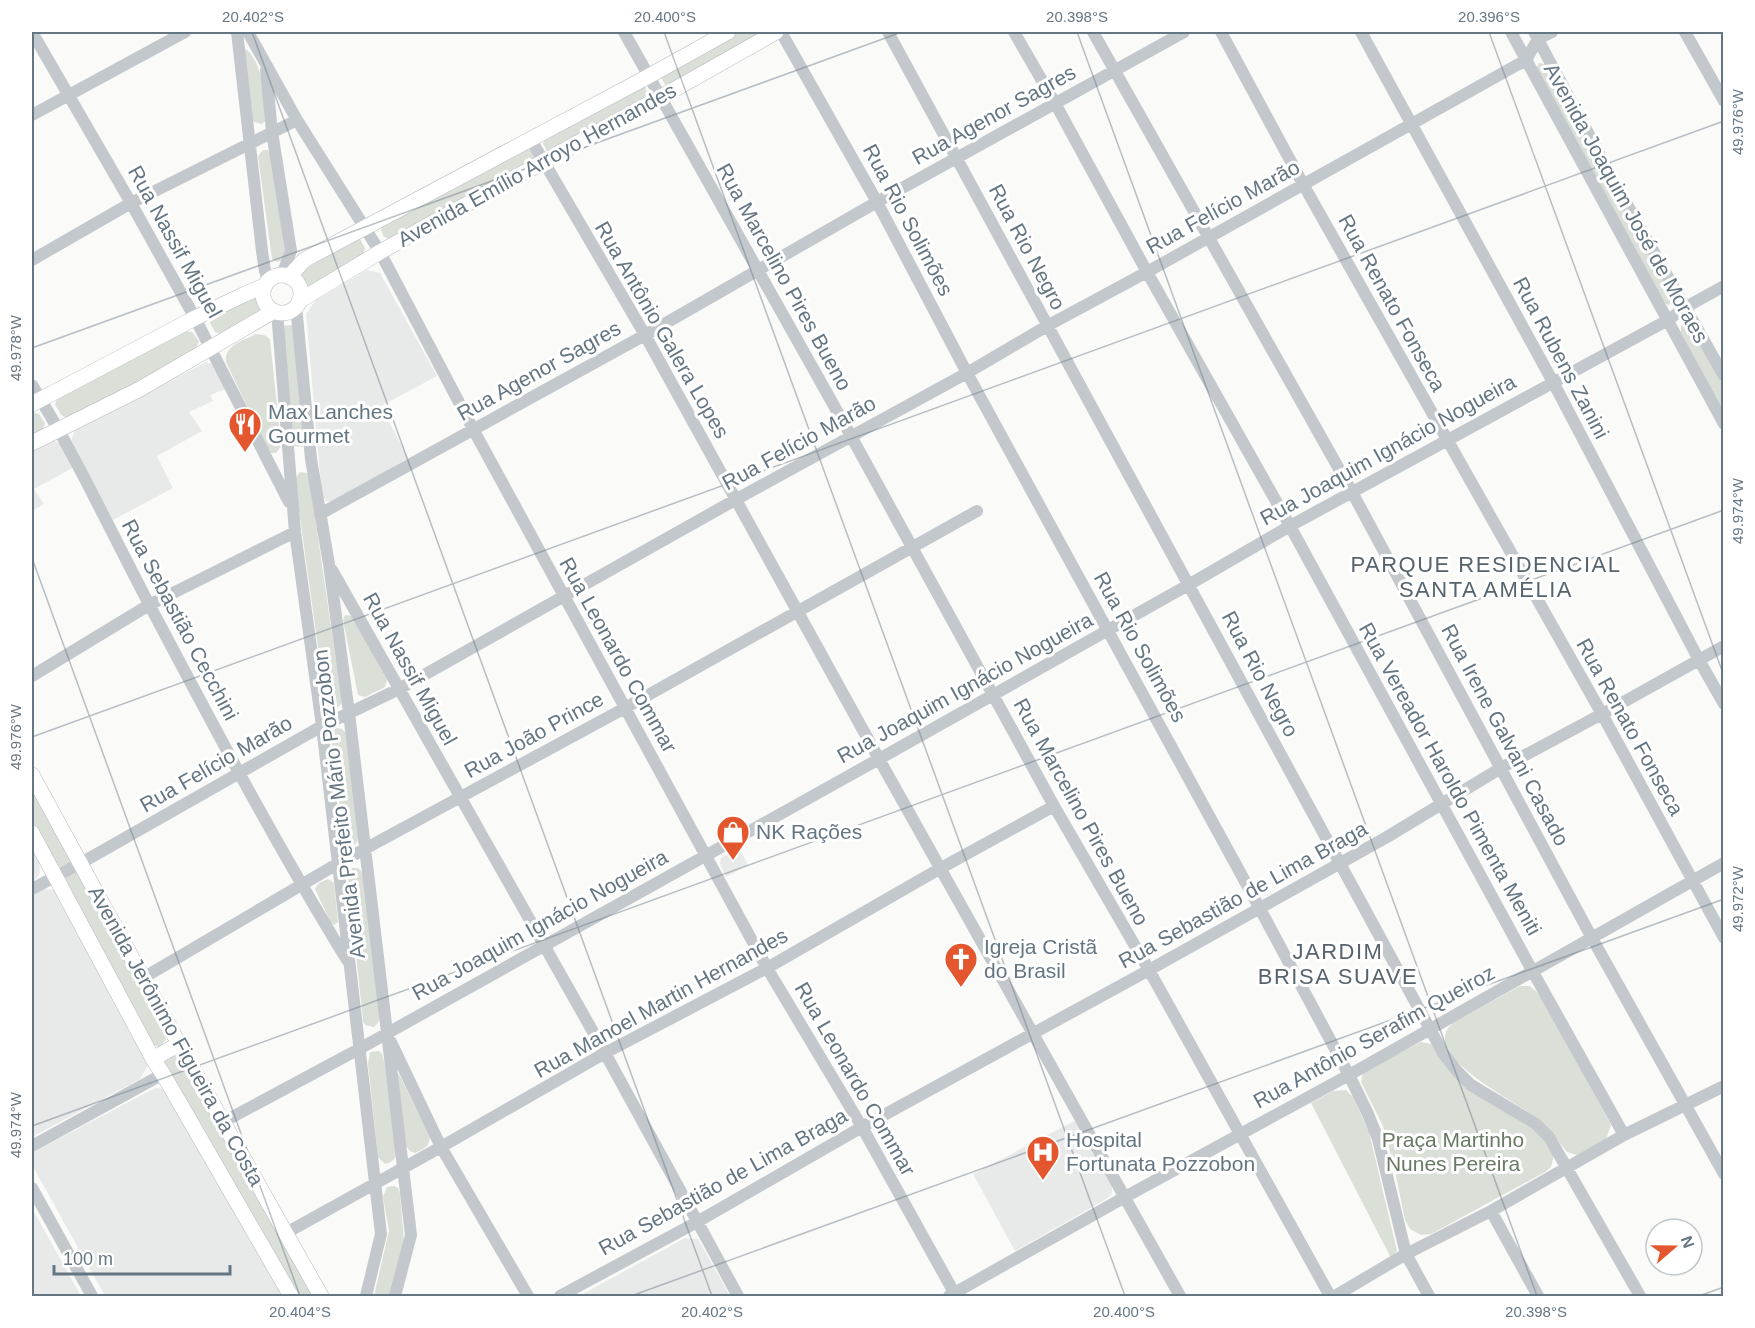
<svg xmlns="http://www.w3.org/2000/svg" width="1755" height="1328" font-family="Helvetica,sans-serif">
  <rect width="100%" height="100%" fill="#fafaf8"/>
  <path fill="#e8e9e9" d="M367,270l13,3 57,103 -56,30 27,52 -74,43h-8l-4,-6 -16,-181 9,-13z
    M206,362l11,4 11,22 -18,7 3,6 -24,11 13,19 -45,25 16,32 -60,32 -42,-79 4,-11z
    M53,440l10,6 11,21 -40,22 10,15 -12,7v-60z
    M739,847l9,18 -22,12 -6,-13 1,-6z
    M32,849l7,13 1,11 -4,6 -4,2z
    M44,889l10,1 95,174 -9,15 -108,58v-242z
    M155,1088l8,1 122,207h-180l-73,-131v-12z
    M1076,1120l36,67v6l-4,5 -93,53 -42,-77z
    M32,1208l49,88h-49z
    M685,1238l13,1 32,57h-151z"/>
  <path fill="#dadfd7" d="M738,32h28l-100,54 -5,-8 2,-6z
    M246,49c19,17 17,49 19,72l-3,3 -8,-2 -3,-4 -9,-65z
    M1539,63l6,1 130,237 -1,2 -6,2 -3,-2 -62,-109 -67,-125z
    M637,87h8l3,8 -3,5 -98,51 -4,-7 2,-6z
    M524,148h6l6,9 -3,5 -143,77 -6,-2 -3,-7 1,-6z
    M263,150h5l4,4 13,99 -3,7 -4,2 -6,-3 -14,-103z
    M354,239h6l5,9 -2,6 -59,36 -8,-15z
    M258,294l2,13 3,5 -41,22 -7,-2 -5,-9 2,-7z
    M1686,323l5,3 32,60v25l-42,-79v-6z
    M291,325l3,3 11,117 -3,2 -8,-1 -11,-120z
    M184,331l8,1 7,9 -3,7 -59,37 -68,33 -7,-2 -7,-11 2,-7z
    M256,334l8,1 6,4 11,105 -2,5 -3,4h-6l-3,-5 -41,-86c-2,-17 17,-21 30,-28z
    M32,412l7,2 6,9 -2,7 -11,6z
    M300,472l7,1 2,3 33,226c-3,6 -5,7 -12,7l-4,-5 -31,-222 2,-6z
    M345,615l8,1 34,64 -2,7 -20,10 -7,-2 -15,-75z
    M336,728l6,1 4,4 13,104c-2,7 -5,9 -12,9l-4,-7 -12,-105z
    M33,795l8,4 30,55 -1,9 -8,4 -8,-2 -22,-41z
    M352,868h6l3,3 2,6 17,140 -2,6 -4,4 -9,-2 -2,-4 -15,-144 1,-4z
    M74,872l8,2 85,159 -2,8 -6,6 -10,-4 -83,-158v-8z
    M328,879l6,4 4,39 -4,3 -3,-2 -16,-34 4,-6z
    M1520,986h10l11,10 70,129 -5,14 -29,16 -10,-3c-10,-12 -14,-21 -27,-32 -18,-15 -110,-59 -93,-90 0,-1 5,-6 6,-7z
    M1421,1042l10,2 22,30 15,15 66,41 12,11 8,14 -3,12 -6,5 -114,62 -10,1 -11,-6 -5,-9 -11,-54 -11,-40 -22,-44 2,-10z
    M379,1051l3,3 2,7 13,89c-1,8 -3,12 -12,14l-7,-7 -10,-93 2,-12z
    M173,1055l9,4 134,237h-21l-129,-225 -2,-9z
    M396,1072l3,2 31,63c-1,10 -6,12 -15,16l-5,-2 -4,-5z
    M1346,1090l7,7 16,35 28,119 -6,7 -80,-155 22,-12z
    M394,1186l4,2 2,6 4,47 -13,55h-17l15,-65 -6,-34 4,-10z"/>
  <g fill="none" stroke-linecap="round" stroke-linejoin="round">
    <defs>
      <path id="major" d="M263 294a19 19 0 1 1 38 0a19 19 0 1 1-38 0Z
        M289,277l15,-17 345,-184 79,-44
        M299,301l81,-49 281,-155 115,-65
        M32,404l163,-86 50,-24 19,-8
        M32,443l108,-54 134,-78
        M32,775l147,269 142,252
        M32,833l121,226 10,15 128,222
        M153,1059l26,-15"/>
    </defs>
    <use href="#major" stroke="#b5babe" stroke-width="16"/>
    <path stroke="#c3c8cc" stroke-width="12" d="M32,32l99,171 64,115 94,184
      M237,32l25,219 3,20 3,9
      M248,32l49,88 83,132 93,177 294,539 95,159 94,169
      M624,32l227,404 203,370 95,164 181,326
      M781,32l96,170 90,171 292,534 90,168 19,39 10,25 28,115 23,42
      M888,32l555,1021 14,18 14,14 65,39 13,13 91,159
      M1014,32l41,71 92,169 143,254 243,446 91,163
      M1093,32l259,460 240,446 132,236
      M1221,32l82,152 299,530 122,224
      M1361,32l192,350 146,278 25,44
      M1511,32l213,392
      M1534,32l82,153 108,191
      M1685,32l39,69
      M266,70l6,62 19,119 -9,24
      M32,115l153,-83
      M530,138l115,197 234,424 301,537
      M32,260l99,-57 166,-83
      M296,306l15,153 18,105 20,149 62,522 -16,61
      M277,312l18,220 27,194 59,508 -15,62
      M32,385c44,71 79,147 118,221 63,119 126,239 197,354
      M320,514l325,-179 232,-133 307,-170
      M332,570l273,483 133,243
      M32,676l117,-71 146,-73
      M32,889l49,-26 241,-137 77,-37 336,-189 232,-127 80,-47 100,-54 379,-212 12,-21 14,-7
      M143,978l194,-114 288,-156 352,-197
      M391,1042l50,105 87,149
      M223,1122l136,-73 520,-290 311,-175 100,-58 378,-206 18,-13 38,-21
      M32,1146l131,-72
      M32,1188l60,108
      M1491,1211l47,85
      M286,1233l155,-86 164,-94 162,-85 174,-100 113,-62
      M560,1296l137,-74 165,-95 287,-157 238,-133 114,-69 101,-54 122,-68
      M949,1296l176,-99 224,-122 375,-212
      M1335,1296l71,-42 85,-43 133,-76 100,-49"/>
    <use href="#major" stroke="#fff" stroke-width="15"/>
  </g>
  <path fill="none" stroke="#657683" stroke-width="1.5" stroke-opacity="0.45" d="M252,32l460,1264M664,32l461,1264M1077,32l460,1264M1489,32l235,644M32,348l870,-316M32,558l268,738M32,737l1692,-616M32,1126l1692,-616M631,1296l1093,-397M1699,1296l25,-9"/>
  <defs>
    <symbol id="restaurant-pin" viewBox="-11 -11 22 30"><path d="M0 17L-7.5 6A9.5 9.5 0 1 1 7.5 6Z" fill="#e4572e" stroke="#fff"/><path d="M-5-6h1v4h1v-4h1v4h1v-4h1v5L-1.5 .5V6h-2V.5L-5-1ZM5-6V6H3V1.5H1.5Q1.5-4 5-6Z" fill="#fff"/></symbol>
    <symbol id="shop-pin" viewBox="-11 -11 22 30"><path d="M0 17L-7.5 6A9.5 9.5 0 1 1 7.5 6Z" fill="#e4572e" stroke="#fff"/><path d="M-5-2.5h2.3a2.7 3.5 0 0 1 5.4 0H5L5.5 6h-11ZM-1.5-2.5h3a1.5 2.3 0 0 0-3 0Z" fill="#fff"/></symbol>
    <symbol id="church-pin" viewBox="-11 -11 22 30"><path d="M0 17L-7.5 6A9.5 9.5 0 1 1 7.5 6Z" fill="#e4572e" stroke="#fff"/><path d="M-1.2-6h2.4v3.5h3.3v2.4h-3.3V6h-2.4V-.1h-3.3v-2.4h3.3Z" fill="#fff"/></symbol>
    <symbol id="hospital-pin" viewBox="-11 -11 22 30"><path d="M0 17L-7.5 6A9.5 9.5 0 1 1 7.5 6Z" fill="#e4572e" stroke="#fff"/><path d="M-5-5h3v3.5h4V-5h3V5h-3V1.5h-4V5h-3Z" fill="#fff"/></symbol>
  </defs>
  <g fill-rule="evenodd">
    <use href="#restaurant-pin" x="226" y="405" width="38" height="52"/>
    <use href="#shop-pin" x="714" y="813" width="38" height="52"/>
    <use href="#church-pin" x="942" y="940" width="38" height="52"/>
    <use href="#hospital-pin" x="1024" y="1133" width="38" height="52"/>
  </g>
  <g text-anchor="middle" stroke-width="6" stroke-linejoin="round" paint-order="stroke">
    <g font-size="21" fill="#657683" stroke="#fff">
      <text transform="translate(994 115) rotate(-29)" y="7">Rua Agenor Sagres</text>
      <text transform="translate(537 165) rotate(-29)" y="7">Avenida Emílio Arroyo Hernandes</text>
      <text transform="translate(1626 203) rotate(61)" y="7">Avenida Joaquim José de Moraes</text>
      <text transform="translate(1223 207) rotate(-29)" y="7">Rua Felício Marão</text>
      <text transform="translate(908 220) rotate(62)" y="7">Rua Rio Solimões</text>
      <text transform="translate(175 242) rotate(61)" y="7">Rua Nassif Miguel</text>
      <text transform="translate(1027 247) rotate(62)" y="7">Rua Rio Negro</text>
      <text transform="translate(784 277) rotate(61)" y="7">Rua Marcelino Pires Bueno</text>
      <text transform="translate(1392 303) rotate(61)" y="7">Rua Renato Fonseca</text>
      <text transform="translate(662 330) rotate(60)" y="7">Rua Antônio Galera Lopes</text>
      <text transform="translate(1561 358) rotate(62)" y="7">Rua Rubens Zanini</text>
      <text transform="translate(539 371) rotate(-29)" y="7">Rua Agenor Sagres</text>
      <text transform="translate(799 443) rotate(-29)" y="7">Rua Felício Marão</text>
      <text transform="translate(1388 450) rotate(-29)" y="7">Rua Joaquim Ignácio Nogueira</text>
      <text transform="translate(180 620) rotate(62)" y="7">Rua Sebastião Cecchini</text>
      <text transform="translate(1140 647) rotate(61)" y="7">Rua Rio Solimões</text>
      <text transform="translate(618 655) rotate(61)" y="7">Rua Leonardo Commar</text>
      <text transform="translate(410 669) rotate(61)" y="7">Rua Nassif Miguel</text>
      <text transform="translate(1260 674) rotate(62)" y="7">Rua Rio Negro</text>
      <text transform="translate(965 688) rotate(-29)" y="7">Rua Joaquim Ignácio Nogueira</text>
      <text transform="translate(1630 727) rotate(61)" y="7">Rua Renato Fonseca</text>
      <text transform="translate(534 735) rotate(-29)" y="7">Rua João Prince</text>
      <text transform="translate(1505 735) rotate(62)" y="7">Rua Irene Galvani Casado</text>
      <text transform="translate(216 764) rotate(-30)" y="7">Rua Felício Marão</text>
      <text transform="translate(1450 779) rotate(61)" y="7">Rua Vereador Haroldo Pimenta Meniti</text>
      <text transform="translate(339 804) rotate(-97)" y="7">Avenida Prefeito Mário Pozzobon</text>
      <text transform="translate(1081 812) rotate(61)" y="7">Rua Marcelino Pires Bueno</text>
      <text transform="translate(1243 895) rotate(-29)" y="7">Rua Sebastião de Lima Braga</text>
      <text transform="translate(540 925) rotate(-29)" y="7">Rua Joaquim Ignácio Nogueira</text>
      <text transform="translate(661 1003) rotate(-29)" y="7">Rua Manoel Martin Hernandes</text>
      <text transform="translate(176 1036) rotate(61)" y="7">Avenida Jerônimo Figueira da Costa</text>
      <text transform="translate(1374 1037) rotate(-29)" y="7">Rua Antônio Serafim Queiroz</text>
      <text transform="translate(855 1079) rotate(60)" y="7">Rua Leonardo Commar</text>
      <text transform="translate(723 1182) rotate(-29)" y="7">Rua Sebastião de Lima Braga</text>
    </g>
    <g font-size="21" fill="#657683" stroke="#fff" text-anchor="start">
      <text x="268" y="419">Max Lanches<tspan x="268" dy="24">Gourmet</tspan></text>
      <text x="756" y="839">NK Rações</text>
      <text x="984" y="954">Igreja Cristã<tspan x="984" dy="24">do Brasil</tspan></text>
      <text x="1066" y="1147">Hospital<tspan x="1066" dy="24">Fortunata Pozzobon</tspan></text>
    </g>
    <g font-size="21" fill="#687a64" stroke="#fff">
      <text x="1453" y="1147">Praça Martinho<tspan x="1453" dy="24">Nunes Pereira</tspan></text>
    </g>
    <g font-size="22" letter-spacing="1.5" fill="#57646e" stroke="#fff">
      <text x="1486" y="572">PARQUE RESIDENCIAL<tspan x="1486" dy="25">SANTA AMÉLIA</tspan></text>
      <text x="1338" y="959">JARDIM<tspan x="1338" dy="25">BRISA SUAVE</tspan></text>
    </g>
  </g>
  <rect width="1755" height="1328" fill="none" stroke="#ffffff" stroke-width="66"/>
  <g transform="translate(1674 1247) rotate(70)"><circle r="28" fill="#ffffff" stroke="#c1c8cd" stroke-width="1.5"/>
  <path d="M0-4.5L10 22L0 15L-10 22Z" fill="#e4572e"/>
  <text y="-9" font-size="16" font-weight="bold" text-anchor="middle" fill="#657683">N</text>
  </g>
  <path d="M54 1265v9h176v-9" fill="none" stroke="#657683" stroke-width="3"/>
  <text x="63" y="1265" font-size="18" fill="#657683" stroke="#ffffff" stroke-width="4.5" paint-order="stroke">100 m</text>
  <rect x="33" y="33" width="1689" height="1262" fill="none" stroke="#657683" stroke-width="2"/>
  <g font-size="15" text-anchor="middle" fill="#657683">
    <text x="253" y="22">20.402°S</text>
    <text x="665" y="22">20.400°S</text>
    <text x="1077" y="22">20.398°S</text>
    <text x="1489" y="22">20.396°S</text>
    <text transform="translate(1738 122) rotate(-90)" y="5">49.976°W</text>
    <text transform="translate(16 348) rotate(-90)" y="5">49.978°W</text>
    <text transform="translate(1738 511) rotate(-90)" y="5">49.974°W</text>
    <text transform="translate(16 737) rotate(-90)" y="5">49.976°W</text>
    <text transform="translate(1738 899) rotate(-90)" y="5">49.972°W</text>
    <text transform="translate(16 1125) rotate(-90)" y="5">49.974°W</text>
    <text x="300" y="1317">20.404°S</text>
    <text x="712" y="1317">20.402°S</text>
    <text x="1124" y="1317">20.400°S</text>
    <text x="1536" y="1317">20.398°S</text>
  </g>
</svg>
